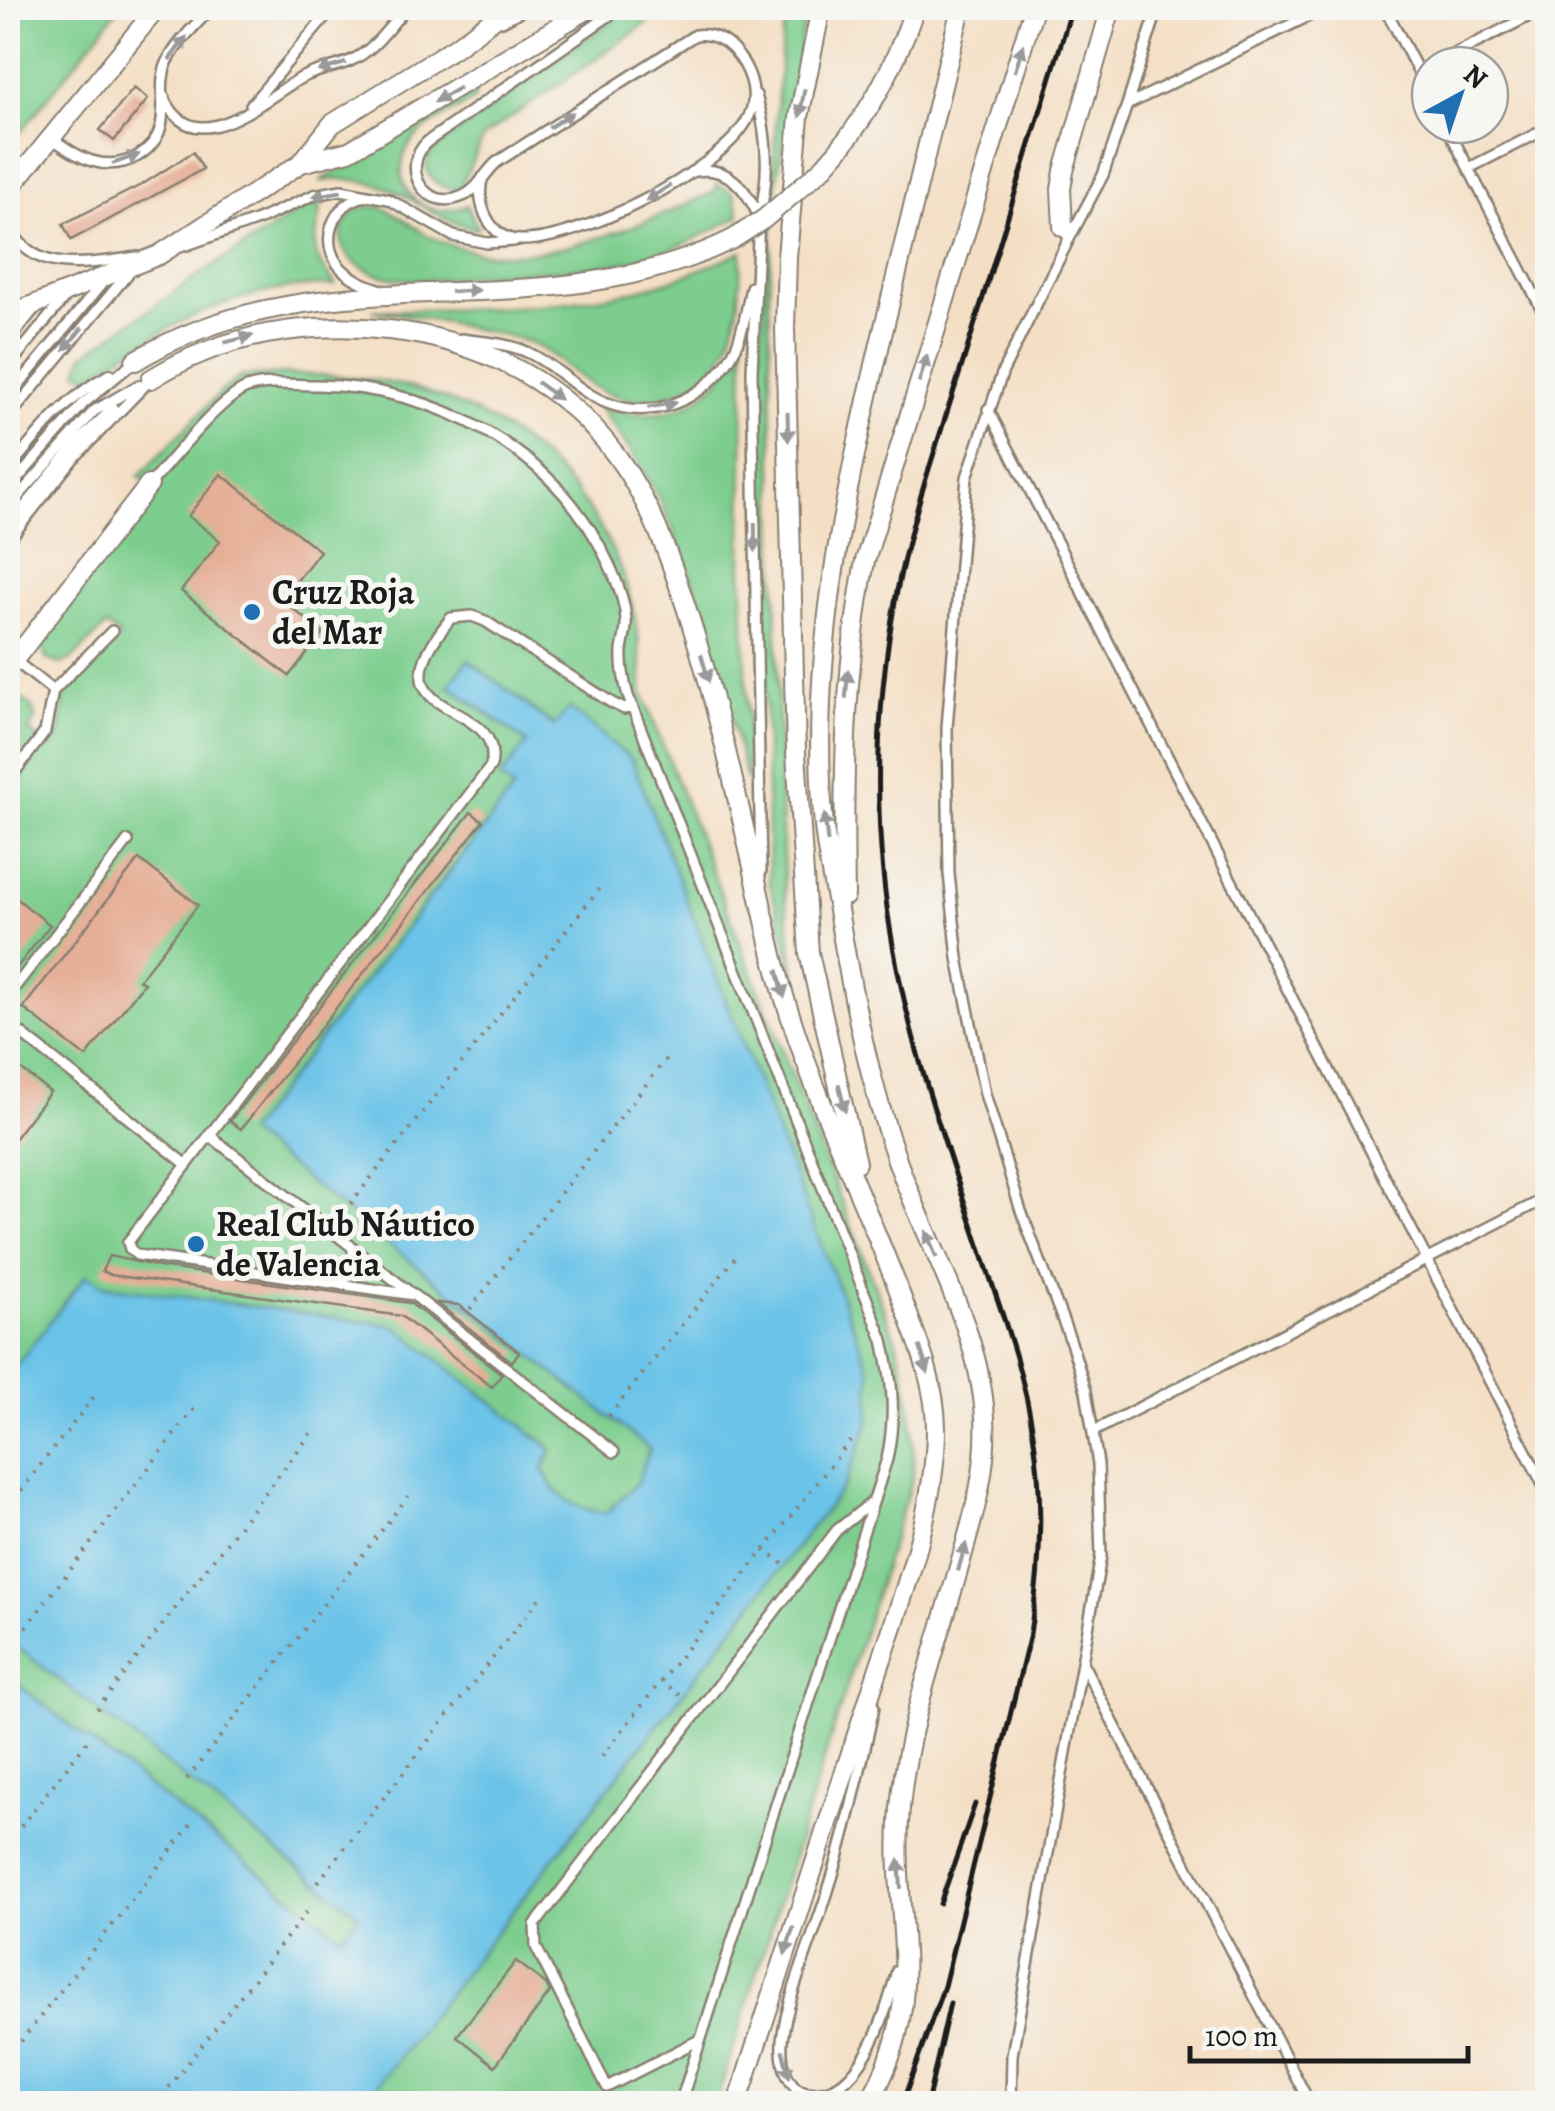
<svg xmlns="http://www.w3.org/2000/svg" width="1555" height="2111" font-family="Alegreya,serif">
  <rect width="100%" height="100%" fill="#f6f6f2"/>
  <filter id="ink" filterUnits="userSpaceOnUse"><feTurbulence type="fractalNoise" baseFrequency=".01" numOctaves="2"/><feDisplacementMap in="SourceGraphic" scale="20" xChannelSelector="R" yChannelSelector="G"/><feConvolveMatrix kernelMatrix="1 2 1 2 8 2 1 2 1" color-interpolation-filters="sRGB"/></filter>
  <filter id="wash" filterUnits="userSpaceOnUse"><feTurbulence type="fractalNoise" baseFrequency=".0048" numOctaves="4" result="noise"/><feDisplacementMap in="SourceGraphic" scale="40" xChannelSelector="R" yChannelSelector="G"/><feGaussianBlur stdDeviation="2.25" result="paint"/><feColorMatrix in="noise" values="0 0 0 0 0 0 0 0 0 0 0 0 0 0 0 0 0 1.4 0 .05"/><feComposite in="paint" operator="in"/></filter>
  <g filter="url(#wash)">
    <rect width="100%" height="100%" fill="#f4dfc5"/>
    <path fill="#7dce8e" stroke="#4c7555" stroke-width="2.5" d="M8,8h111l-111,140z
      M628,8h36l-28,23 -152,105 -24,52c-23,3 -42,-14 -29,-37z
      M789,8h18l-32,183 -4,2 11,-154z
      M471,93h5l-2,7c-20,12 -52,25 -64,44 -27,42 16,80 57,61l11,24c-32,-4 -52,-23 -79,-36 -26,-13 -51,-15 -79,-12z
      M717,184l17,9 6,23c-34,18 -67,36 -104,44 -45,10 -91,11 -137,13 -44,3 -110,20 -147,-13 -10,-9 -14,-22 -8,-34 3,-7 8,-13 15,-17 27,-12 52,19 74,29 16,8 34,12 51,15 72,9 168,-32 232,-62z
      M313,203l7,1c3,17 -9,34 -3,52 3,11 14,19 18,29 -99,0 -166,39 -245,91l-12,-4 6,-17 118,-82z
      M772,230l-3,66 12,515 4,84 10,81 -26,-95 -11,-495 10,-153z
      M742,251c-2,27 -2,58 -10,84 -16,54 -83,80 -132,55 -26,-12 -43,-36 -70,-47 -19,-8 -40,-10 -60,-15 -33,-8 -64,-14 -98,-17 91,-3 187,0 277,-24 33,-9 63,-22 93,-36z
      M744,345l-2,223 7,179 -2,35c-24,-95 -45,-197 -89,-285 -16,-32 -37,-60 -59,-89 71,17 108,-1 145,-63z
      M284,374c45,1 92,3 136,16 141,45 222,155 222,302l253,646c14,48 20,89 18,138l-197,627h-353l481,-617 -275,-777 -14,17 -87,-66 -19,26 78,57 -13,46 -267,344 403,315 -13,35 -31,31c-30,-4 -51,-15 -63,-45l9,-19 -446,-164 -20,-11 -78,101v-677c14,-3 25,4 27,19l-6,13 21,17 10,-16 4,-36 55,-60 -13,-10 -35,34 -10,4 -15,-5 -6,-18 117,-150 -18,-15 85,-87 16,-12z
      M8,1640l351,274 -17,23 -334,-260z"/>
    <path fill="#6bc3e8" stroke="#447082" stroke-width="2.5" d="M468,660l86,66 16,-18 62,52 238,610 -1,53 -25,63 -481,617h-355v-426l333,259 18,-21 -351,-275v-264l78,-101 20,11 289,40 157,123 -9,20c11,29 34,41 63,44l31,-30 13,-34 -403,-316 267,-344 -14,-11 27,-35 -78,-58z"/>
    <g id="blocks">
      <path fill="#e6af97" d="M134,88l14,11 -34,42 -14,-11z
        M193,152l10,17 -132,71 -8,-16 80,-40z
        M221,474l99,77 -38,49 41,33 -34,43 -108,-85 39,-50 -32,-25z
        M471,812l12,9 -242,308 -11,-8z
        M139,859l59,46 -59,75 5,3 -58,74 -63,-49z
        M16,898l34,27 -42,54v-69z
        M8,1059l42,33 -42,55z
        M109,1256l51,11 250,36 92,71 -10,13 -91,-71 -290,-41 -9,-4z
        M437,1303l22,2 60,47 -7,10z
        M516,1961l30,23 4,8 -55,74 -38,-30z"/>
    </g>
  </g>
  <g filter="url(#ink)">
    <use href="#blocks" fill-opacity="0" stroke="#887e70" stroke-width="2.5"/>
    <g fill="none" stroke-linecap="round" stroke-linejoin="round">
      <defs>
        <path id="lane" d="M1158,8l-31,97 198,-97
          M1385,8l45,86
          M502,21l24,-13
          M1433,65l112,-57
          M163,95c29,70 97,7 136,-16 16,-9 35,-11 51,-18 24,-10 39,-34 56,-53
          M756,95c12,40 14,82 3,122l-7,154 9,501
          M251,105l82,-97
          M1446,125l102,196
          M52,138c26,20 54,36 86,18 11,-7 20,-17 23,-30 5,-21 -3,-43 6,-63 9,-20 29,-38 44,-55
          M1469,168l79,-40
          M691,172c36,-9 55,16 68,45
          M483,177c-9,25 7,63 37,63 57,2 197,-68 226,-118 11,-18 9,-39 -2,-58 -11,-18 -27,-32 -49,-29l-198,127c-12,10 -19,28 -34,34 -37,17 -64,-27 -36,-54l193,-134
          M366,196c-34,6 -49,48 -24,73 12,12 28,17 43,22
          M8,223c23,55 81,40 130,34
          M1069,239l34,-64 24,-70
          M187,245l71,-25 56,-25 27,-5 47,9 65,37 34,7 27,-2
          M461,339c22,3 48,4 68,14 28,13 49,39 78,50 51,20 107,-9 129,-56 8,-19 11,-40 15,-60
          M8,342l27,-34
          M8,367l58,-71
          M8,398l96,-117
          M988,409l560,1085
          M8,418l123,-148
          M8,470c30,-36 60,-74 102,-96
          M149,485c22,-24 71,-87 98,-97 21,-7 47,-3 69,-3 120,2 240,65 292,177 8,17 17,40 18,58 1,11 -3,21 -4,31 -1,15 2,30 6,45l255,644c10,43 13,76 4,119l-207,645
          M8,490l76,-87 51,-42
          M8,508l86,-97 45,-26
          M8,527l69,-84 36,-35
          M8,541l65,-82 78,-80
          M14,660l39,31 59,-60
          M8,781l37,-49 8,-41
          M8,996l120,-155
          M8,1023l178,141
          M209,1135l405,317
          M334,1282l9,-2 11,-14 -1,-17
          M414,1295l-277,-40 -7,-6 -2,-7 363,-476c15,-73 -129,-39 -40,-148l21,-2 13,5 127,82 12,6 8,-2
          M1094,1431l454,-234
          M1084,1666l226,438
          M874,1707c-14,63 -27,125 -47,187 -13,41 -41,106 -45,147 -1,17 2,38 17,49 62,21 89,-84 98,-120
          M699,2040l-92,47 -71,-140 -1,-22 302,-395 35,-28
          M1011,2104l1,-49 89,-499 -3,-92 -12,-73 -16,-52 -49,-128 -36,-117 -27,-136 -9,-84 -2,-146 20,-251 36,-106 66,-132 -6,-12"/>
        <path id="street" d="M821,8l-22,109 -12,140 -2,72 11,423 13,201 47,210
          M301,163l31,-39 122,-76 54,-40
          M822,169c44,-47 72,-100 93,-161
          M10,188l147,-180
          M1063,227l-2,-38 3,-18 47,-163
          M8,315l151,-60 142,-92 48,-12 241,-143
          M135,361c188,-115 406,-26 598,-122
          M151,379c72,-45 154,-58 238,-49 83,9 162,46 216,111 37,44 58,97 76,151 29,85 49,174 69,262 13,55 23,111 41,164 30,94 73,182 108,273 17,46 38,92 37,142 -2,88 -39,178 -66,262 -45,136 -89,272 -133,409
          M8,668l141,-183
          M845,896c-2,-114 -1,-223 20,-335l169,-553
          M868,2104c64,-109 22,-183 32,-296 7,-82 37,-162 59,-241 14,-49 29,-97 26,-149 -5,-89 -57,-172 -87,-255 -28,-79 -44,-159 -58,-241 -5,-32 -13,-64 -16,-96 -16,-163 19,-325 56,-482 26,-112 54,-224 81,-336"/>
      </defs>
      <use href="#lane" stroke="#887e70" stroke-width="14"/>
      <use href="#street" stroke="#887e70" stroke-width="22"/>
      <path stroke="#887e70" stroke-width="4" stroke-dasharray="2.5 8" stroke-linecap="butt" d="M344,1212l255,-323
        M470,1309l196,-250
        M609,1416l130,-163
        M8,1507l88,-113
        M764,1550l19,14
        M13,1644l181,-235
        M661,1681l20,15
        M97,1709l217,-279
        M602,1756l248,-315
        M187,1779l223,-285
        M8,1843l80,-103
        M318,1882l224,-287
        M8,2058l185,-236
        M156,2104l152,-194"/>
      <use href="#lane" stroke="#fff" stroke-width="9"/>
      <use href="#street" stroke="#fff" stroke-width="18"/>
      <path stroke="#1c1c1c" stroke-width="5" d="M940,1904l35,-100
        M902,2104l42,-118 86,-352c11,-67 14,-134 3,-201 -10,-67 -35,-130 -56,-194 -41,-120 -82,-239 -94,-366 -9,-92 -4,-186 13,-277 16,-85 47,-168 72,-250 35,-113 69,-226 104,-338
        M927,2104l23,-101"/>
      <defs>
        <path id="street-bridge" d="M733,239l31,-20 58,-50"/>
      </defs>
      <use href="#street-bridge" stroke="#887e70" stroke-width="22" stroke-linecap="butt"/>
      <use href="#street-bridge" stroke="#fff" stroke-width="18"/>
    </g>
    <defs><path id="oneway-solid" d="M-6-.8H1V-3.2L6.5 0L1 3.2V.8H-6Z" transform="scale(2.5)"/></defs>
    <g fill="#999">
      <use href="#oneway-solid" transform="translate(178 48) rotate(-53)"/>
      <use href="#oneway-solid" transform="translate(1019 58) rotate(-73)"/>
      <use href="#oneway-solid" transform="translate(332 67) rotate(163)"/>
      <use href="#oneway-solid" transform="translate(447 95) rotate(150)"/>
      <use href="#oneway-solid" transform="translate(802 103) rotate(100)"/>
      <use href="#oneway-solid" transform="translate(561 120) rotate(-33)"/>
      <use href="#oneway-solid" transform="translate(126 159) rotate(-20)"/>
      <use href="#oneway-solid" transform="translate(658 193) rotate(148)"/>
      <use href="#oneway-solid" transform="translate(327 194) rotate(170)"/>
      <use href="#oneway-solid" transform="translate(465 291) rotate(-3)"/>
      <use href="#oneway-solid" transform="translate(73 339) rotate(130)"/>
      <use href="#oneway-solid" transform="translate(239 339) rotate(-14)"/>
      <use href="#oneway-solid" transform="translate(923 369) rotate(-73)"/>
      <use href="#oneway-solid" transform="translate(549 391) rotate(36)"/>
      <use href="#oneway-solid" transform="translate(662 405) rotate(-11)"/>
      <use href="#oneway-solid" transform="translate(788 427) rotate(88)"/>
      <use href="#oneway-solid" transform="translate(755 537) rotate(89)"/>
      <use href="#oneway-solid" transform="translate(705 668) rotate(74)"/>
      <use href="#oneway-solid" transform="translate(847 684) rotate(-85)"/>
      <use href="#oneway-solid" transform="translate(826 828) rotate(-96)"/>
      <use href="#oneway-solid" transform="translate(781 984) rotate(76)"/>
      <use href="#oneway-solid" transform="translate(842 1098) rotate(77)"/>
      <use href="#oneway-solid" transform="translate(931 1244) rotate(-112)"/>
      <use href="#oneway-solid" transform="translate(924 1360) rotate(73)"/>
      <use href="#oneway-solid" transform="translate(962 1557) rotate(-74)"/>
      <use href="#oneway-solid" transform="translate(900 1874) rotate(-94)"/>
      <use href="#oneway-solid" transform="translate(789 1941) rotate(108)"/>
      <use href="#oneway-solid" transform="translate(786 2064) rotate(76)"/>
    </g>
  </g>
  <g fill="#1f6fb2" stroke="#f6f6f2" stroke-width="4">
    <circle cx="252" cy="612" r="10"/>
    <circle cx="196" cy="1244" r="10"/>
  </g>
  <g text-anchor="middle" stroke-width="10" stroke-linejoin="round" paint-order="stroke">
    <g font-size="35" font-weight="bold" fill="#1c1c1c" stroke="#f6f6f2" text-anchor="start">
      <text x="272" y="604">Cruz Roja<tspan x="272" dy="40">del Mar</tspan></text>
      <text x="216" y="1236">Real Club Náutico<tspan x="216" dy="40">de Valencia</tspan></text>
    </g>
  </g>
  <rect width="1555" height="2111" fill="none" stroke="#f6f6f2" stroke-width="40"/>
  <g transform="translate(1460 95) rotate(40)"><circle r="48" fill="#f6f6f2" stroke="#9f9f9c" stroke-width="2.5"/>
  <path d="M0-8L18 38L0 25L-18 38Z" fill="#1f6fb2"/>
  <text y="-15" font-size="28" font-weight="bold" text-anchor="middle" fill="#1c1c1c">N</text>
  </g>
  <path d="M1190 2046v15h278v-15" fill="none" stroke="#1c1c1c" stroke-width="5"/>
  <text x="1205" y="2046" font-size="30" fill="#1c1c1c" stroke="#f6f6f2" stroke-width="8" paint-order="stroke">100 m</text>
</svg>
